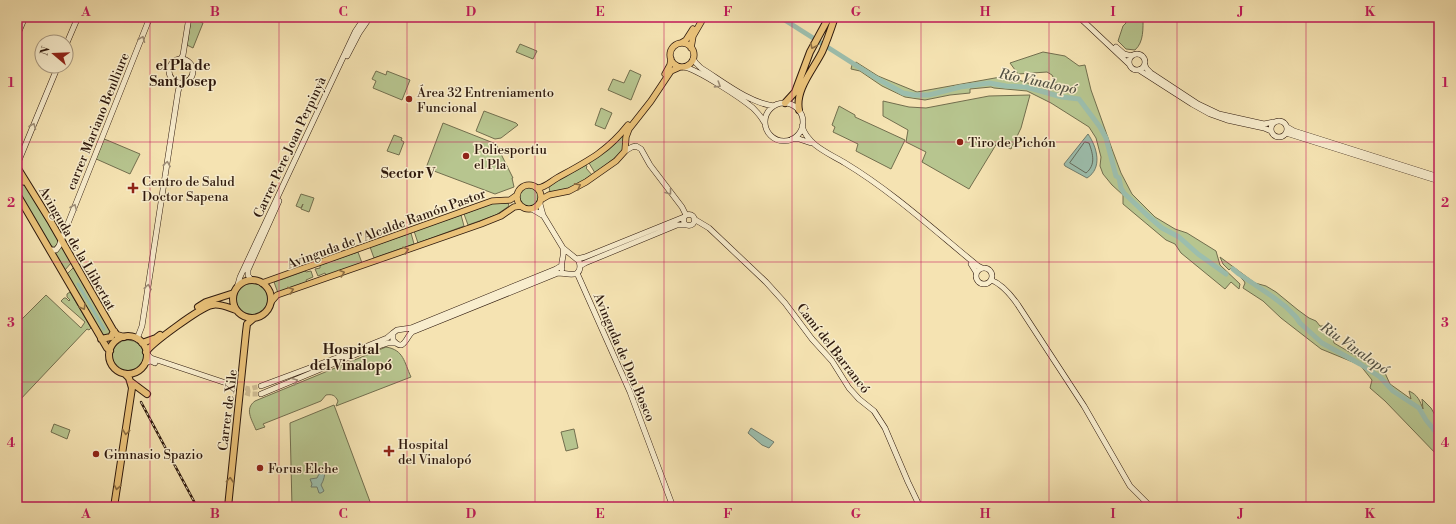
<svg xmlns="http://www.w3.org/2000/svg" width="1456" height="524" font-family="'Libre Bodoni',serif">
  <rect width="100%" height="100%" fill="#f5e3b2"/>
  <filter id="stains"><feTurbulence type="fractalNoise" baseFrequency=".005" numOctaves="4"/><feColorMatrix values="0 0 0 0 .2 0 0 0 0 .09 0 0 0 0 .02 0 0 0 .5 -.17"/></filter>
  <radialGradient id="worn" r=".72"><stop offset=".6" stop-color="#630" stop-opacity="0"/><stop offset="1" stop-color="#630" stop-opacity=".3"/></radialGradient>
  <path fill="#b7c58f" stroke="#726e4e" d="M1125,17h18c0,11 1,25 -8,33l-9,-1 -8,-8 5,-15 3,-3z
    M191,18l12,5 -10,25 -6,-3z
    M520,44l17,7 -4,8 -17,-7z
    M1043,52l22,4 14,10 6,-1 6,25 21,59 9,24 11,21 23,23 20,12 12,4 29,18 4,14 20,19 -1,5 -8,-7 -6,7 -44,-36 -6,-9 -9,-4 -43,-36v-9l-11,-10 -9,-11 -3,-8 1,-9 -5,-19 -7,-11 -38,-24 -24,-12 -33,-3 -3,-1 -21,2v4l-20,2 -25,5 -20,-3 -23,-11 -22,-15 -9,-2 1,-4 4,-3 22,14 39,16 89,-16 28,9v-2l23,2 -5,-10 -5,-3 -29,2 -8,-11z
    M630,70l11,5 -10,25 -23,-10 5,-11 11,4z
    M376,71l10,4 1,-4 23,9 -8,20 -29,-12 3,-7 -4,-2z
    M1030,95l-9,33 -10,21 -14,-6 -28,46 -47,-27 4,-10 -20,-10 2,-12 -25,-14v-15l26,6 17,1 63,-12z
    M839,106l16,9v2l50,23 -14,29 -35,-18 2,-7 -25,-12 2,-5 -3,-2z
    M601,108l11,5 -7,16 -10,-4z
    M484,111l32,12 2,2 -17,13 -6,1 -19,-8z
    M443,123l53,21 17,34h-1l2,9 -19,7 -69,-26z
    M624,133v12l-3,8 -26,20 -6,-10z
    M394,135l8,3 -1,2 3,2 -5,13 -12,-4z
    M102,138l38,16 -10,20 -36,-16z
    M586,165l1,2 -1,1 6,7 -16,10 -12,5 -14,2 -1,-5 9,-7z
    M17,183h7l34,57 -1,4 -3,3 -5,-2 -32,-54z
    M519 197a10 10 0 1 1 20 0a10 10 0 1 1-20 0Z
    M301,194l13,4 -5,14 -8,-3 2,-5 -2,4 -5,-2z
    M493,203h15l1,3 -13,9 -28,10 -4,-11z
    M461,215l3,11 -46,17 -4,-12z
    M411,233l3,11 -40,14 -4,-11z
    M61,245l10,18 -6,7 -12,-17z
    M358,252l4,11 -36,13 -1,-3 -7,3 -3,-7 5,-1v-3z
    M1220,257l35,26 11,3 10,6 22,18 11,8 7,3 4,5h11l3,17 51,30 5,11 21,15 -2,-8c9,4 11,10 14,18l-1,-10 9,9 8,14v35l-54,-56 -15,-13 2,-8 -12,-15 -39,-16 -40,-31 -18,-17 -20,-13 2,-5 -1,-2 -13,-13 -2,2 -6,-6z
    M73,268h2l37,66 -9,2 -37,-61z
    M305,271l1,1 5,-1 2,6 -7,3 1,2 -29,11 -4,-11z
    M236 299a16 16 0 1 1 32 0a16 16 0 1 1-32 0Z
    M70,292l21,36 -2,2 -2,-1 -70,74v-79l29,-29 35,33 4,-6 -24,-21 3,-3h2l3,3 1,-1 -3,-3v-3z
    M112 356a16 16 0 1 1 32 0a16 16 0 1 1-32 0Z
    M386,347c18,3 18,15 25,30l-75,29 2,-5c-3,-6 -6,-7 -12,-6l-5,6 -58,23 2,3 -9,3c-4,-10 -12,-21 -1,-29z
    M334,405l38,102h-80l-2,-84z
    M54,424l16,6 -3,9 -16,-7z
    M574,429l4,19 -12,3 -5,-19z"/>
  <path fill="#9cbead" stroke="#707c6d" d="M1088,134c9,13 15,34 -1,44l-22,-12 -1,-2z
    M751,428l23,14 -5,6 -7,-3 -14,-12z
    M322,468l3,1c0,6 -1,11 -4,16l3,6 -3,2h-2l-2,-6h-6l1,-3 -2,-5 7,-1z"/>
  <g fill="none" stroke-linecap="round" stroke-linejoin="round">
    <path stroke="#646b5c" stroke-width="1" d="M1085,142l4,1c4,11 7,22 -3,30l-16,-10z"/>
    <path stroke="#9cbead" stroke-width="3" d="M78,284l26,45"/>
    <path stroke="#9cbead" stroke-width="5" d="M780,17l96,61 27,15 11,2h15l31,-8 29,-4 17,3 20,1 36,10 17,2 21,28 6,11 10,38 3,2 2,10 3,5 23,22 15,13 17,9 19,17 28,20
      M1233,269l6,5 34,23 13,10 10,10 4,6 22,20 38,21 20,13 13,14 26,17 7,12 13,16"/>
    <path stroke="#cdba91" stroke-width="5" stroke-dasharray="5 2.5" stroke-linecap="butt" d="M238,386l11,3 12,-3
      M231,388l19,6h11"/>
    <defs>
      <path id="secondary" d="M1079,17l50,47
        M17,36l8,-19
        M66,45l12,-28
        M1116,47l8,7 8,2
        M1129 62a8 8 0 1 1 16 0a8 8 0 1 1-16 0Z
        M347,56l12,-23 11,-16
        M693,59l3,4 5,5c21,13 48,35 73,38
        M169 71a12 12 0 1 1 24 0a12 12 0 1 1-24 0Z
        M180,60l3,-5 6,-38
        M1145,65l1,3 5,5 47,31 21,10 45,10 9,-2
        M684,67c13,2 57,31 69,41 4,4 8,8 11,14
        M1139,70l53,34 18,10 17,6 37,8 7,3
        M765 122a19 19 0 1 1 38 0a19 19 0 1 1-38 0Z
        M1271 129a8 8 0 1 1 16 0a8 8 0 1 1-16 0Z
        M802,126c5,19 28,28 43,37 48,29 90,68 133,103l4,2
        M1287,127l7,4 145,46
        M1286,133l153,48
        M792,139h7l12,4
        M625,151l7,-4 4,-1 5,3 9,16 32,42 4,8
        M17,165l41,-99
        M540,204l3,11 20,33 16,13c5,19 -12,12 -21,12l-146,59c-6,5 -8,21 -19,8v-7l4,-3 14,-2 145,-59 5,-3
        M532,209l10,6
        M683.5 220a5.5 5.5 0 1 1 11 0a5.5 5.5 0 1 1-11 0Z
        M694,219l15,9 57,54 19,21 27,36 20,22 17,27 10,11 15,12 11,17 23,54 12,25
        M50,250h6l3,-4 91,-229
        M577,259l8,-2 99,-40
        M971,264l5,8
        M580,266l5,-3 92,-38h9
        M976 276a8 8 0 1 1 16 0a8 8 0 1 1-16 0Z
        M562,269c-2,-7 3,-13 1,-21
        M577,273l53,119 43,115
        M251,280l-3,-5v-5l31,-69
        M991,280c11,4 20,15 27,25l66,101 46,80 21,21
        M237,288l3,-11 107,-228 8,-17 10,-15
        M137,339l5,-13 36,-234 2,-9
        M147,354l4,4 81,27
        M145,363l6,-2 4,2
        M261,386l94,-35 32,-13 6,-5
        M261,394l103,-43 24,-8h7"/>
      <path id="primary" d="M681,43l5,-3 7,-11
        M670 55a12 12 0 1 1 24 0a12 12 0 1 1-24 0Z
        M691,48l2,-12 11,-19
        M665,74l5,-9 1,-6
        M517 197a12 12 0 1 1 24 0a12 12 0 1 1-24 0Z
        M538,188c8,-1 12,-6 19,-10 29,-16 50,-26 71,-53
        M542,199l7,-4 20,-4 17,-9 30,-21 9,-10 1,-14 3,-8 22,-28 20,-30 9,-4
        M262,283l230,-82 18,-1 7,-5
        M271,302l6,-7 204,-71 20,-8 13,-9 7,-1"/>
      <path id="highway" d="M785,103l10,-11 15,-40 19,-35
        M799,110c-4,-20 14,-40 23,-58 5,-11 9,-23 13,-35
        M17,167l34,55 62,108 4,5 7,2
        M17,182l4,-1 5,1
        M17,194l90,154 3,3
        M233 299a19 19 0 1 1 38 0a19 19 0 1 1-38 0Z
        M198,307l8,-5 28,-9
        M109 355a19 19 0 1 1 38 0a19 19 0 1 1-38 0Z
        M101,339l10,-2 3,-6
        M142,343l14,-5 4,-3
        M146,352c6,-9 55,-45 66,-47 8,-2 17,3 24,5
        M131,382l16,12
        M114,507l18,-119 -3,-10 -4,-4
        M228,507l18,-175 1,-8 7,-6"/>
    </defs>
    <use href="#secondary" stroke="#2d180c" stroke-width="6"/>
    <use href="#primary" stroke="#2d180c" stroke-width="7"/>
    <use href="#highway" stroke="#2d180c" stroke-width="8"/>
    <use href="#secondary" stroke="#f8edcd" stroke-width="5"/>
    <use href="#primary" stroke="#eac279" stroke-width="5.5"/>
    <use href="#highway" stroke="#eac279" stroke-width="6"/>
    <defs>
      <path id="rail" d="M141,402l56,105"/>
    </defs>
    <use href="#rail" stroke="#2d180c" stroke-width="2.5"/>
    <use href="#rail" stroke="#f8edcd" stroke-width="1" stroke-dasharray="3" stroke-linecap="butt"/>
  </g>
  <defs><path id="oneway-chevron" d="M-2-3.5L2.5 0L-2 3.5" fill="none" stroke-width="1.6" stroke-linecap="round" stroke-linejoin="round"/></defs>
  <g stroke="#9d8d76">
    <use href="#oneway-chevron" transform="translate(142 39) rotate(-68)"/>
    <use href="#oneway-chevron" transform="translate(718 85) rotate(32)"/>
    <use href="#oneway-chevron" transform="translate(33 126) rotate(-68)"/>
    <use href="#oneway-chevron" transform="translate(167 164) rotate(-81)"/>
    <use href="#oneway-chevron" transform="translate(669 192) rotate(53)"/>
    <use href="#oneway-chevron" transform="translate(74 207) rotate(-68)"/>
    <use href="#oneway-chevron" transform="translate(148 287) rotate(-81)"/>
    <use href="#oneway-chevron" transform="translate(295 381) rotate(-22)"/>
  </g>
  <g stroke="#8c6d42">
    <use href="#oneway-chevron" transform="translate(813 46) rotate(116)"/>
    <use href="#oneway-chevron" transform="translate(578 186) rotate(-28)"/>
    <use href="#oneway-chevron" transform="translate(406 250) rotate(-19)"/>
    <use href="#oneway-chevron" transform="translate(342 273) rotate(-19)"/>
    <use href="#oneway-chevron" transform="translate(291 290) rotate(-20)"/>
    <use href="#oneway-chevron" transform="translate(83 307) rotate(60)"/>
    <use href="#oneway-chevron" transform="translate(126 432) rotate(98)"/>
    <use href="#oneway-chevron" transform="translate(230 480) rotate(-86)"/>
    <use href="#oneway-chevron" transform="translate(117 487) rotate(100)"/>
  </g>
  <path fill="none" stroke="#c2185b" stroke-width="1" stroke-opacity="0.55" d="M150,17v490M279,17v490M407,17v490M535,17v490M664,17v490M792,17v490M921,17v490M1049,17v490M1177,17v490M1306,17v490M17,142h1422M17,262h1422M17,382h1422"/>
  <g fill="#8f2418" stroke="#f8edcd" stroke-width="1.5">
    <circle cx="409" cy="99" r="4"/>
    <circle cx="960" cy="142" r="4"/>
    <circle cx="466" cy="156" r="4"/>
    <path d="M131 182h4v4h4v4h-4v4h-4v-4h-4v-4h4z"/>
    <path d="M387 445h4v4h4v4h-4v4h-4v-4h-4v-4h4z"/>
    <circle cx="96" cy="454" r="4"/>
    <circle cx="260" cy="468" r="4"/>
  </g>
  <g text-anchor="middle" stroke-width="3" stroke-linejoin="round" paint-order="stroke">
    <g font-size="13" fill="#2d180c" stroke="#f8edcd" text-anchor="start">
      <text x="417" y="97">Área 32 Entreniamento<tspan x="417" dy="15">Funcional</tspan></text>
      <text x="968" y="147">Tiro de Pichón</text>
      <text x="474" y="154">Poliesportiu<tspan x="474" dy="15">el Pla</tspan></text>
      <text x="142" y="186">Centro de Salud<tspan x="142" dy="15">Doctor Sapena</tspan></text>
      <text x="398" y="449">Hospital<tspan x="398" dy="15">del Vinalopó</tspan></text>
      <text x="104" y="459">Gimnasio Spazio</text>
      <text x="268" y="473">Forus Elche</text>
    </g>
    <g font-size="13" fill="#2d180c" stroke="#f8edcd">
      <text transform="translate(97 121) rotate(-68)" y="5">carrer Mariano Benlliure</text>
      <text transform="translate(289 147) rotate(-65)" y="5">Carrer Pere Joan Perpinyà</text>
      <text transform="translate(386 228) rotate(-20)" y="5">Avinguda de l'Alcalde Ramón Pastor</text>
      <text transform="translate(78 248) rotate(60)" y="5">Avinguda de la Llibertat</text>
      <text transform="translate(834 348) rotate(52)" y="5">Camí del Barrancó</text>
      <text transform="translate(625 357) rotate(67)" y="5">Avinguda de Don Bosco</text>
      <text transform="translate(227 410) rotate(-83)" y="5">Carrer de Xile</text>
    </g>
    <g font-size="14" font-weight="bold" fill="#2d180c" stroke="#f8edcd">
      <text x="183" y="70">el Pla de<tspan x="183" dy="16">Sant Josep</tspan></text>
      <text x="408" y="178">Sector V</text>
      <text x="351" y="354">Hospital<tspan x="351" dy="16">del Vinalopó</tspan></text>
    </g>
    <g font-size="14" font-style="italic" fill="#545244" stroke="#f8edcd">
      <text transform="translate(1038 81) rotate(12)" y="5">Río Vinalopó</text>
      <text transform="translate(1355 348) rotate(35)" y="5">Riu Vinalopó</text>
    </g>
  </g>
  <rect width="1456" height="524" fill="none" stroke="#f5e3b2" stroke-width="44"/>
  <g transform="translate(54 54) rotate(289)"><circle r="19" fill="#f8edcd" stroke="#a79880"/>
  <path d="M0-3L7 15L0 10L-7 15Z" fill="#8f2418"/>
  <text y="-6" font-size="11" font-weight="bold" text-anchor="middle" fill="#2d180c">N</text>
  </g>
  <rect x="22" y="22" width="1412" height="480" fill="none" stroke="#c2185b" stroke-width="1.5"/>
  <g font-size="13" text-anchor="middle" font-weight="bold" fill="#c2185b">
    <text x="86" y="16">A</text>
    <text x="215" y="16">B</text>
    <text x="343" y="16">C</text>
    <text x="471" y="16">D</text>
    <text x="600" y="16">E</text>
    <text x="728" y="16">F</text>
    <text x="856" y="16">G</text>
    <text x="985" y="16">H</text>
    <text x="1113" y="16">I</text>
    <text x="1241" y="16">J</text>
    <text x="1370" y="16">K</text>
    <text x="11" y="87">1</text>
    <text x="1445" y="87">1</text>
    <text x="11" y="207">2</text>
    <text x="1445" y="207">2</text>
    <text x="11" y="327">3</text>
    <text x="1445" y="327">3</text>
    <text x="11" y="447">4</text>
    <text x="1445" y="447">4</text>
    <text x="86" y="518">A</text>
    <text x="215" y="518">B</text>
    <text x="343" y="518">C</text>
    <text x="471" y="518">D</text>
    <text x="600" y="518">E</text>
    <text x="728" y="518">F</text>
    <text x="856" y="518">G</text>
    <text x="985" y="518">H</text>
    <text x="1113" y="518">I</text>
    <text x="1241" y="518">J</text>
    <text x="1370" y="518">K</text>
  </g>
  <rect width="100%" height="100%" filter="url(#stains)"/>
  <rect width="100%" height="100%" fill="url(#worn)"/>
</svg>
